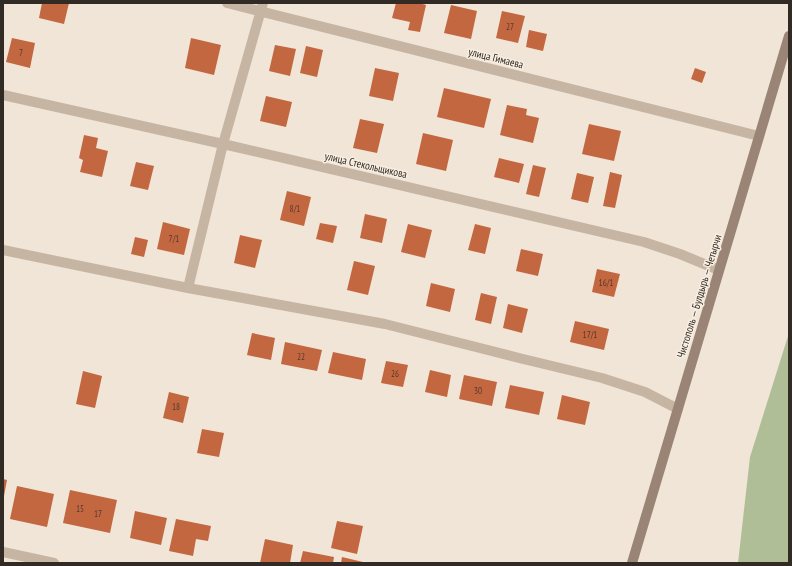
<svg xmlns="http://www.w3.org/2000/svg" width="792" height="566" font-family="'PT Sans Narrow',sans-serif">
  <rect width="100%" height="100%" fill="#f0e5d6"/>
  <path fill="#afbe97" d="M789,333v230h-51l12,-106z"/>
  <path fill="#c36741" d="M42,3h27l-5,21 -25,-6z
    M396,3h23l7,2 -6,27 -12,-2 2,-8 -18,-4z
    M451,5l26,6 -6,28 -27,-6z
    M502,11l23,5 -7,27 -22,-5z
    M529,30l18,4 -4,17 -17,-4z
    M12,38l23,5 -5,25 -24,-6z
    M191,38l30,7 -7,30 -29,-7z
    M275,45l21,4 -6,27 -21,-5z
    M306,46l17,4 -6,27 -17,-4z
    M375,68l24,5 -6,28 -24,-5z
    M695,68l11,4 -4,11 -11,-4z
    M444,88l47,11 -7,29 -47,-11z
    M266,96l26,6 -6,25 -26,-6z
    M507,105l20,4 -1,6 13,3 -6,25 -33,-8z
    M360,119l24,5 -7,29 -24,-5z
    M589,124l32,7 -7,30 -32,-7z
    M423,133l30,7 -7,31 -30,-7z
    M84,135l14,3 -2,10 12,3 -6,26 -22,-5 3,-12 -4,-2z
    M499,158l25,6 -5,19 -25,-6z
    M136,162l18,4 -6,24 -18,-4z
    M533,165l13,3 -7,29 -13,-3z
    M610,172l12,3 -7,33 -12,-2z
    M577,173l17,4 -6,26 -17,-4z
    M287,191l24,6 -7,29 -24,-6z
    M365,214l22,5 -5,24 -22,-5z
    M163,222l27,7 -6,26 -27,-6z
    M320,223l17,3 -4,17 -17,-4z
    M408,224l24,6 -7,28 -24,-6z
    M475,224l16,4 -6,26 -17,-4z
    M240,235l22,5 -7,28 -21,-5z
    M135,237l13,3 -4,17 -13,-3z
    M521,249l22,5 -5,22 -22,-5z
    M354,261l21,5 -7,29 -21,-5z
    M597,269l23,5 -6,23 -22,-5z
    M431,283l24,6 -5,23 -24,-6z
    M481,293l16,4 -6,27 -16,-4z
    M508,304l20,5 -6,24 -19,-5z
    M575,321l34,8 -5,21 -34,-8z
    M252,333l23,5 -4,22 -24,-5z
    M285,342l37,8 -5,21 -36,-7z
    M333,352l33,7 -4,21 -34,-7z
    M386,361l22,4 -5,22 -22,-4z
    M430,370l21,5 -4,22 -22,-5z
    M83,371l19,5 -7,32 -19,-4z
    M464,375l33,7 -5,24 -33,-7z
    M510,385l34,7 -5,23 -34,-7z
    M169,392l20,5 -6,26 -20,-5z
    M562,395l28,7 -5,23 -28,-6z
    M202,429l22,4 -5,24 -22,-4z
    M3,479l4,1 -3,16h-1z
    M17,486l37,8 -7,33 -37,-8z
    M70,490l47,10 -7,33 -47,-10z
    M135,511l32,7 -6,27 -31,-7z
    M176,519l35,7 -3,15 -12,-2 -3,17 -24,-5z
    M337,521l26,5 -6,28 -26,-6z
    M265,539l28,6 -3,18h-30z
    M303,551l31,6 -1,6h-33z
    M342,557l21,5v1h-22z"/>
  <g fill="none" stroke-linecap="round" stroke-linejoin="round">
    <path stroke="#c7b5a3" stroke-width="10" d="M227,3l532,133
      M3,95l220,49 421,98 36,12 39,16
      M3,250l185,38 197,36 134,34 83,20 43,14 33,17
      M188,288l35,-144 40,-141
      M3,552l51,11"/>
    <path stroke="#9a8475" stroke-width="10" d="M632,563l157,-527"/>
  </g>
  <g text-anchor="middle" stroke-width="3" stroke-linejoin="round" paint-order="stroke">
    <g font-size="9" fill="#56392c">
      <text x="510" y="30">27</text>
      <text x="21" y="56">7</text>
      <text x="295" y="212">8/1</text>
      <text x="174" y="242">7/1</text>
      <text x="606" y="286">16/1</text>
      <text x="590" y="338">17/1</text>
      <text x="301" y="360">22</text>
      <text x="395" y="377">26</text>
      <text x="478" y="394">30</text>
      <text x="176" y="410">18</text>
      <text x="80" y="512">15</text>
      <text x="98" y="517">17</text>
    </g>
    <g font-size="11" fill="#322a25" stroke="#f8efe2">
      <text transform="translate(496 58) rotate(14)" y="4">улица Гимаева</text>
      <text transform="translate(366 165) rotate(13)" y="4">улица Стекольщикова</text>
      <text transform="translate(699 296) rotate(-73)" y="4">Чистополь — Булдырь — Четырчи</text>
    </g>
  </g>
  <rect width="792" height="566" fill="none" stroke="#322a25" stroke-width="8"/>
</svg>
